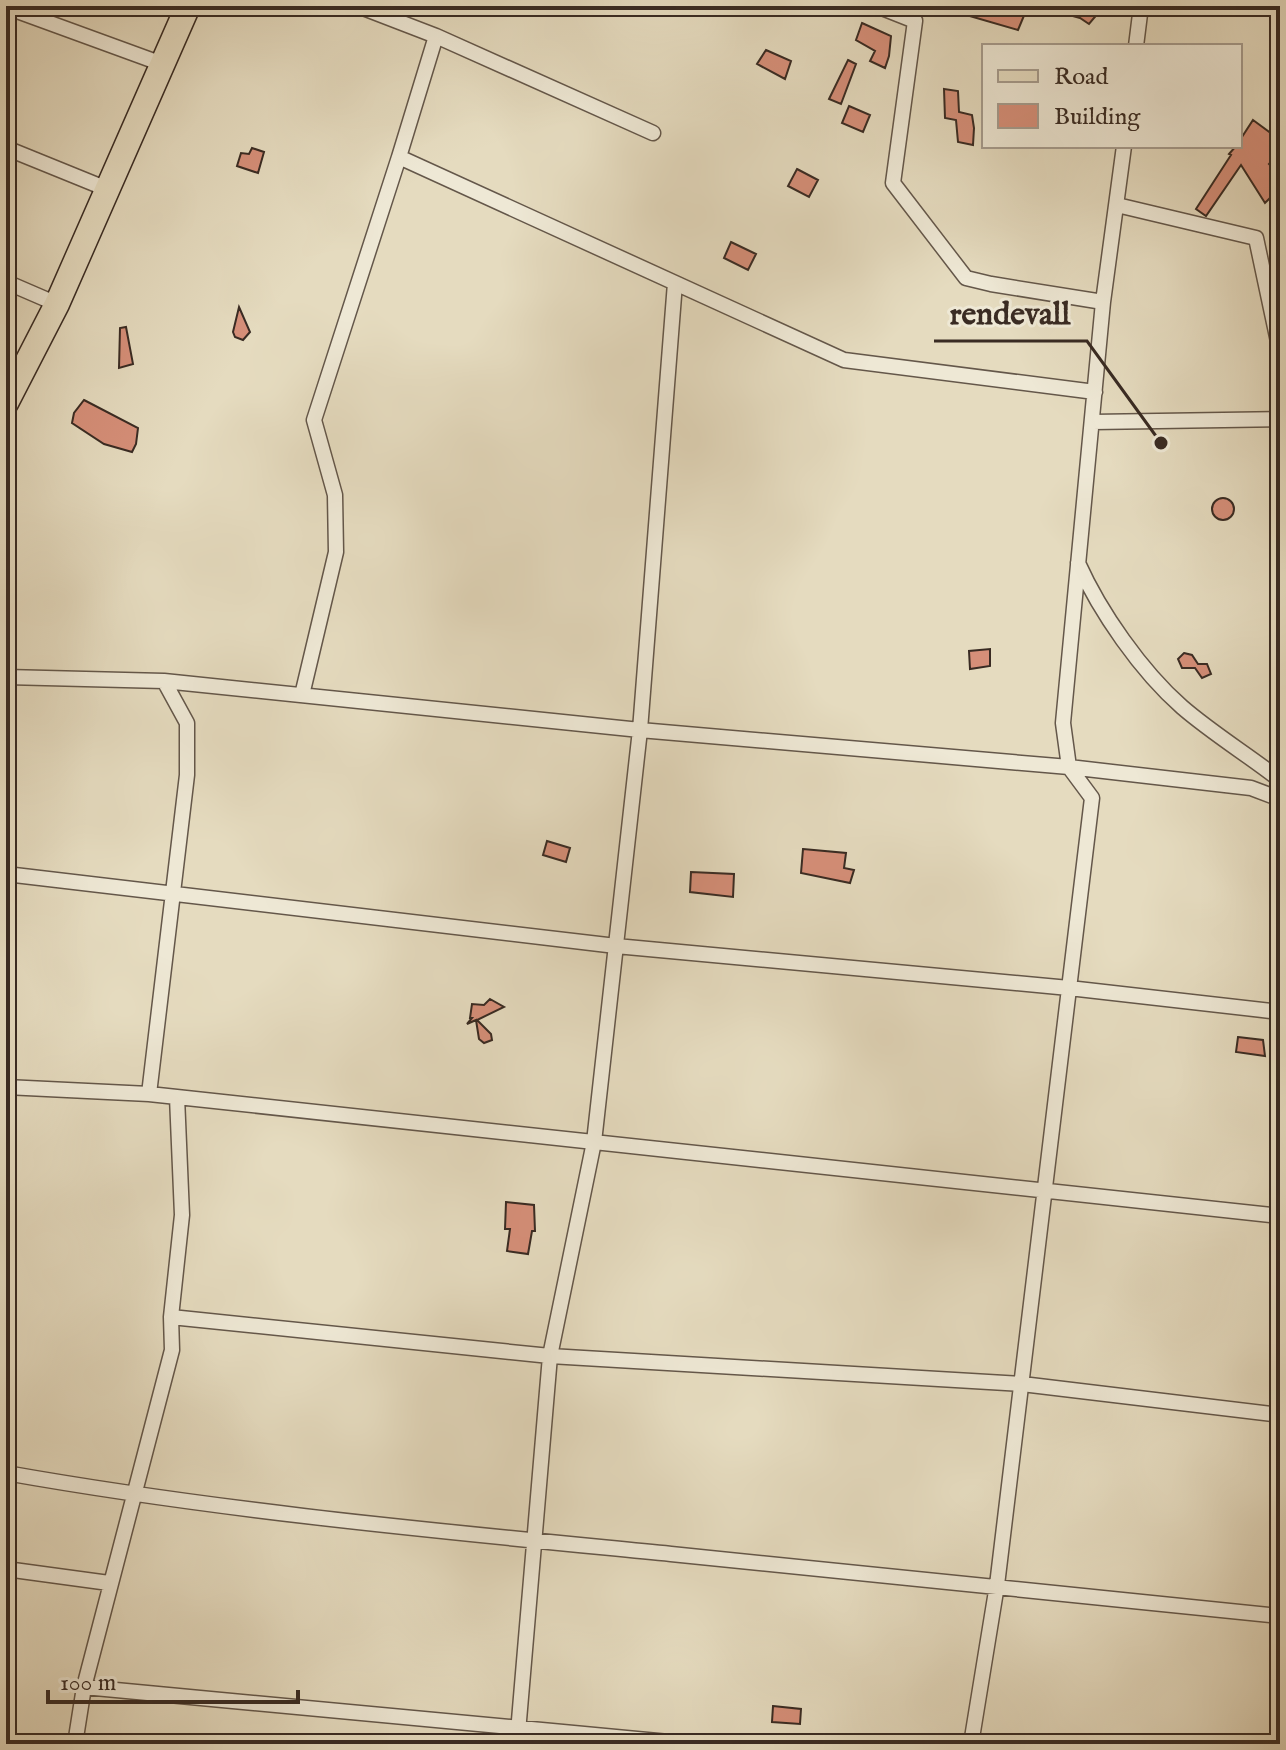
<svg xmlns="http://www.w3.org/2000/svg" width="1286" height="1750" font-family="'IM FELL English',serif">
  <rect width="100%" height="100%" fill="#e5dbbf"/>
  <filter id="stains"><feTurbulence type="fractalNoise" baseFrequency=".0025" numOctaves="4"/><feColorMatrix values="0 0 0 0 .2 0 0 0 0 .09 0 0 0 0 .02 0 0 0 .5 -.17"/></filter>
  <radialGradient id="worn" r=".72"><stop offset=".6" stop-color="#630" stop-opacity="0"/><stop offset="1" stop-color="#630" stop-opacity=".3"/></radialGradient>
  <path fill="#d68f79" stroke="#392b23" stroke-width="2" d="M950,6h78l-10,24 -69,-20z
    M1051,6h35l13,6 -10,12 -9,-6 -29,-8z
    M862,23l29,13 -2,20 -4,12 -15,-7 5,-10 -19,-11z
    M766,50l25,11 -6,18 -28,-15z
    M848,60l8,4 -15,40 -12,-5z
    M944,89l14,2 1,21 13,3 2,13 -1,17 -15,-3 -2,-22 -11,-2z
    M849,106l21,9 -7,17 -21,-9z
    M1253,120l27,20v12l-11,12 11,11v13l-15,15 -24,-38 -35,51 -10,-7 35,-54 -2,-1 7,-8h4v-6z
    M252,148l12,4 -6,21 -21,-7 4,-13 8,1z
    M797,169l21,11 -9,17 -21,-11z
    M731,242l25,12 -8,16 -24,-12z
    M239,307l11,25 -7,8 -8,-3 -2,-5z
    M126,327l7,37 -14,4 1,-40z
    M84,400l54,28 -2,16 -4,8 -28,-8 -32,-21 2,-10z
    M1212 509a11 11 0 1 1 22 0a11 11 0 1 1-22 0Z
    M990,649v17l-20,3 -1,-18z
    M1184,653l8,2 6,9h9l4,10 -9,4 -7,-10h-13l-4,-9z
    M547,841l23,7 -4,14 -23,-7z
    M803,849l43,4 -2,15 10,2 -4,13 -49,-10z
    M691,872l43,2 -1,23 -43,-5z
    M490,999l14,8 -27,13 14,14 1,6 -8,3 -5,-4 -3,-19 -9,4 5,-6h-2l2,-14 12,1z
    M1238,1037l25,3 2,16 -29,-4z
    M506,1202l28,3 1,26h-3l-4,23 -21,-3 3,-22h-5z
    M773,1706l28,3 -1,15 -28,-2z"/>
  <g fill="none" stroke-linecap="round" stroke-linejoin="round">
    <defs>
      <path id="minor" d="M358,6l78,30 217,97
        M877,6l38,15 -22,162 73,95 25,6 112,18
        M6,7l159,58
        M1136,46l5,-40
        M6,148l101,41
        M399,157l37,-121
        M1117,205l139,33 24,113
        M6,282l51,22
        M1093,422l187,-3
        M1078,563c22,49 63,108 104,144 30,26 66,48 98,73
        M6,677l158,4 476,49 429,37 182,21 29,11
        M302,695l34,-143 -1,-57 -21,-75 85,-263 445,203 251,32
        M6,874l610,72 453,42 211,24
        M6,1087l143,7 1131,122
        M149,1094l38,-319v-52l-23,-42
        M171,1317l379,39 472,28 258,31
        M6,1473c220,39 443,59 665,81 203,19 406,40 609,62
        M6,1569l103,14
        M84,1687l606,57
        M75,1744l9,-57 88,-337 -1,-33 11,-102 -5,-118
        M517,1744l33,-388 44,-214 46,-412 35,-447
        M971,1744l26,-159 95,-787 -23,-31 -6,-44 40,-421 21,-156"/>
      <path id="primary" d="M6,403l51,-99 131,-298"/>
    </defs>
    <use href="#minor" stroke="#64574a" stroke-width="17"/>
    <use href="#primary" stroke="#392b23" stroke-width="27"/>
    <use href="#minor" stroke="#eee8d5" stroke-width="14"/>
    <use href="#primary" stroke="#e5dbbf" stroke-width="24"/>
  </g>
  <path fill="none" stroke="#392b23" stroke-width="3" d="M1161 443L1087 341H934"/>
  <circle fill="#392b23" stroke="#eee8d5" stroke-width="3" cx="1161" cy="443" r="8"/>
  <g font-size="32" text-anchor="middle" font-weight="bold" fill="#392b23" stroke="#eee8d5" stroke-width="6" stroke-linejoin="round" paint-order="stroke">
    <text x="1010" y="324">rendevall</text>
  </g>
  <rect width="1286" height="1750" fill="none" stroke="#e5dbbf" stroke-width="32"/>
  <rect x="8" y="8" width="1270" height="1734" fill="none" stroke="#392b23" stroke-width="4"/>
  <rect x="16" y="16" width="1254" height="1718" fill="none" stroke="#392b23" stroke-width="2"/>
  <rect x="982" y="44" width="260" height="104" fill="#eee8d5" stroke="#a69c8e" stroke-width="2"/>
  <rect x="998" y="70" width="40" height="12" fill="#e5dbbf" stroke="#a69c8e" stroke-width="2"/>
  <text x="1054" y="84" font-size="24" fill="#392b23">Road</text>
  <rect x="998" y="104" width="40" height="24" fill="#d68f79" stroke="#a69c8e" stroke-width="2"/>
  <text x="1054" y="124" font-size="24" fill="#392b23">Building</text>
  <path d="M48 1690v12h250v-12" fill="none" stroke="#392b23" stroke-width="4"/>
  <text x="60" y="1690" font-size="24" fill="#392b23" stroke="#eee8d5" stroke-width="6" paint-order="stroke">100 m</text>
  <rect width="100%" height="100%" filter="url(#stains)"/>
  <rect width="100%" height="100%" fill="url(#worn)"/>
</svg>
